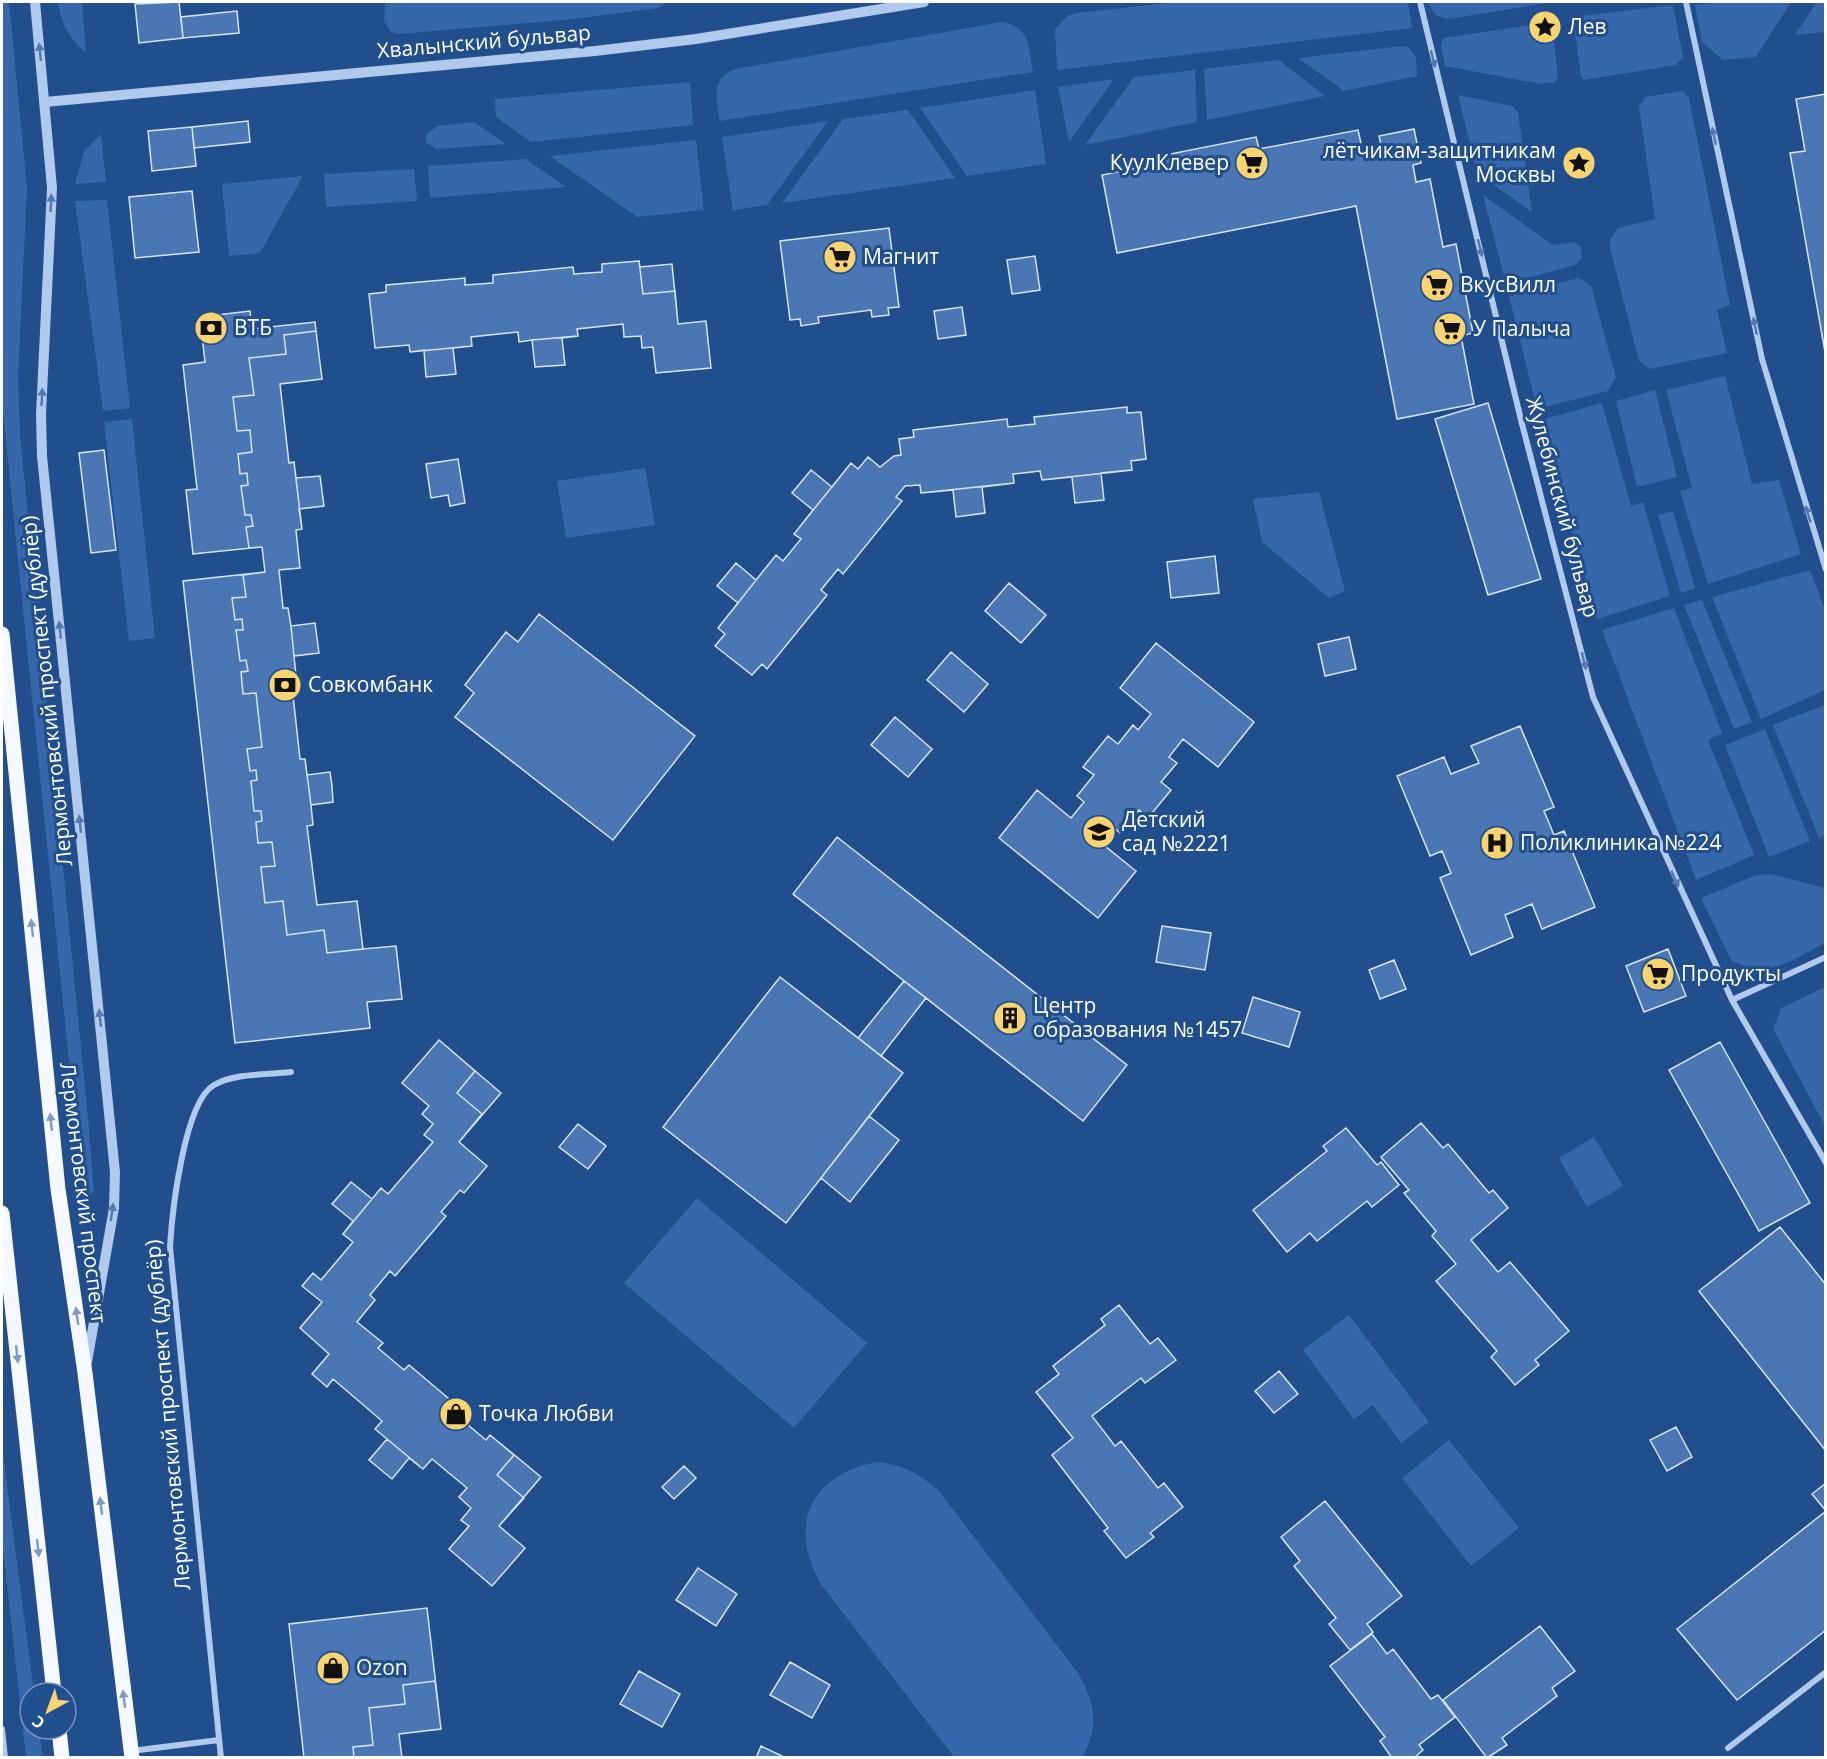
<svg xmlns="http://www.w3.org/2000/svg" width="1827" height="1759" font-family="'Open Sans',sans-serif">
  <rect width="100%" height="100%" fill="#214e8d"/>
  <path fill="#3567aa" d="M2,2h7l18,186 -9,189 2,58 68,683 6,73 -3,3h-6l-3,-4 -80,-788z
    M58,2h24l4,51c-17,-15 -25,-29 -28,-51z
    M385,2h283l-10,6 -84,11 -175,15 -8,-2 -7,-11z
    M1176,2h232l4,26 -355,42 -2,-41 12,-13 10,-3z
    M1427,2h120v1l-99,16 -11,-3z
    M1721,2h70l-35,55 -33,3 -21,-18 -7,-37z
    M1817,2h8v30l-30,3z
    M1673,5l10,52 -7,8 -92,15 -3,-3 -8,-60z
    M1002,22c28,4 27,27 31,50l-313,49c-4,-22 -10,-42 15,-52z
    M1552,22l6,56 -4,4 -13,2 -96,-18 -4,-19 2,-9z
    M1402,46l6,1 8,10 1,19 -73,15 -46,-33z
    M1279,60l46,36 -118,24 -3,-51z
    M1195,70l2,52 -112,23 49,-68z
    M1114,79l-45,63 -11,-55z
    M690,82l3,43 -162,17 -35,-25 -1,-18z
    M1035,90l11,74 -79,12 -47,-68z
    M1683,91l6,7 41,207 -13,5 10,43 -77,16 -11,-8 -29,-113v-8l8,-12 37,-9 -16,-113 6,-9z
    M1458,95l55,11 5,7 14,99 -55,-39z
    M908,110l47,68 -173,25 61,-84z
    M828,121l-61,84 -34,5 -11,-73z
    M474,122l32,22 -70,5 -10,-7v-8l12,-8z
    M101,134l5,48 -31,2 9,-33z
    M696,140l8,70 -67,7 -87,-61z
    M526,159l40,28 -136,11 -2,-32z
    M414,169l3,32 -91,6 -2,-33z
    M303,176l-43,77 -31,3 -7,-72z
    M1483,195l70,50 21,-3 7,5 1,11 -7,7 -69,19z
    M107,200l23,208 -27,3 -28,-210z
    M1579,278l12,8 25,91 -8,14 -71,18 -28,-113z
    M1725,376l27,108 27,-4 22,74 -93,30 -28,-93 12,-3 -26,-98z
    M1655,390l22,87 -40,10 -21,-86z
    M1602,403l29,103 12,-4 27,94 -73,23 -56,-199z
    M132,419l23,219 -26,3 -25,-219z
    M645,468l10,57 -89,13 -9,-57z
    M1319,492l26,99 -16,7 -67,-56 -9,-43z
    M1673,511l22,77 -14,5 -23,-78z
    M1810,570l15,40v80l-64,29 -49,-122z
    M1702,600l50,122 -18,7 -50,-124z
    M1674,608l48,125 -14,7 46,115 -58,25 -94,-250z
    M1825,705v130l-6,3 -46,-113z
    M1765,729l45,112 -41,16 -44,-112z
    M1771,874l53,14 1,55c-33,17 -56,37 -94,17l-30,-62 55,-23z
    M1825,987v139l-52,-97 8,-21z
    M1594,1137l29,49 -36,21 -28,-49z
    M697,1198l170,145 -73,85 -170,-145z
    M1349,1315l80,107 -28,21 -28,-38 -19,14 -51,-69z
    M1449,1440l70,88 -48,38 -69,-88z
    M2,1447l32,246h-4v36h9l4,28h-17l-24,-218z
    M877,1462c26,3 42,11 62,29l139,182c18,31 21,51 5,84h-129l-134,-174c-32,-59 -10,-108 57,-121z"/>
  <path fill="#4a77b4" stroke="#d5e4f9" stroke-width="1.5" d="M179,2l4,36 -44,5 -4,-39z
    M237,11l2,22 -56,5 -2,-21z
    M1826,94v257l-1,1 -35,-199 15,-2 -9,-52z
    M248,121l2,21 -56,6 -2,-21z
    M192,127l4,39 -44,5 -4,-40z
    M1414,129l7,34 -8,2 3,17 14,-3 13,68 13,-3 17,89 -12,3 13,68 -77,15 -41,-213 -239,47 -15,-78 60,-12 -2,-7 96,-19 3,12 99,-19 4,18 19,-3 -2,-9z
    M192,191l7,61 -64,6 -6,-61z
    M889,228l10,79 -11,1 1,7 -17,2 -1,-7 -53,7 1,6 -18,3 -1,-7 -10,1 -10,-79z
    M1035,256l5,34 -28,4 -5,-34z
    M639,261l4,33 32,-3 3,33 28,-3 5,47 -55,5 -3,-26 -11,1 -1,-12 -17,1 -1,-13 -46,5 1,7 -46,4 -13,2 -1,-10 -47,5 1,9 -62,6 -1,-7 -34,3 -6,-54 17,-2v-7l79,-7v7l28,-2v-8l80,-8 1,7 28,-2v-8z
    M639,261l1,6 32,-3 6,60 28,-3 5,47 -55,5 -3,-26 -11,1 -1,-12 -17,1 -1,-13 -46,5 1,7 -16,2 3,27 -30,2 -3,-27 -13,2 -1,-10 -47,5 1,9 -19,2 3,26 -30,3 -2,-27 -14,2 -1,-7 -34,3 -6,-54 17,-2v-7l79,-7v7l28,-2v-8l80,-8 1,7 28,-2v-8z
    M962,307l4,28 -28,4 -4,-28z
    M250,311l2,18 63,-7 1,9 6,48 -42,5 9,79 5,-1 2,16 24,-2 4,30 -25,3 3,20 -6,1 4,38 -21,2 4,38h5l3,18 24,-3 4,30 -25,3 2,20 -5,1 9,82h5l2,16 23,-3 2,14 1,16 -22,3 2,20 -6,1 10,79 40,-4 6,48 33,-3 6,53 -35,3 3,26 -135,15 -52,-462 82,-9 -3,-25 -69,7 -7,-64 11,-1 -14,-124 22,-3 -5,-45z
    M316,331l6,48 -42,5 9,79 5,-1 8,67 -6,1 4,38 -21,2 4,38h5l3,18 5,50 -5,1 9,82h5l6,46 2,20 -6,1 10,79 40,-4 6,48 -36,4 -3,-23 -37,5 -4,-34 -18,2 -4,-36 14,-1 -3,-24 -14,1 -2,-21 6,-1 -1,-10h-7l-3,-30 6,-1 -1,-10 -6,1 -3,-22 15,-2 -6,-54 -13,1 -2,-22 7,-1 -2,-11 -6,1 -4,-31h7l-1,-11 -7,1 -3,-22 14,-1 -3,-22 22,-3 -3,-25 -13,1 -3,-21 7,-1 -2,-11h-6l-4,-29 7,-1 -1,-12 -7,1 -2,-20 14,-2 -2,-22 -13,1 -4,-34 21,-2 -5,-37 37,-4 -2,-19z
    M1488,403l53,176 -53,16 -53,-176z
    M1127,407v6l14,-1 5,47 -15,2 1,9 -31,3 3,27 -29,3 -3,-26 -30,3 -2,-9 -27,3 1,9 -32,4 3,26 -29,4 -3,-27 -32,3 -1,-8 -15,1 -9,11 6,4 -59,73 -5,-5 -17,21 6,5 -60,74 -5,-5 -10,11 -37,-29 10,-12 -7,-6 20,-25 -21,-17 19,-23 20,17 20,-25 7,6 18,-22 -7,-5 19,-24 -21,-17 19,-23 21,17 19,-24 7,6 10,-12 12,10 14,-11 7,-1 -2,-16 15,-2 -1,-7 94,-11 1,8 27,-3 -1,-7z
    M1127,407v6l14,-1 5,47 -15,2 1,9 -90,10 -2,-9 -27,3 1,9 -93,10 -1,-8 -15,1 -9,11 6,4 -59,73 -5,-5 -17,21 6,5 -60,74 -5,-5 -10,11 -37,-29 10,-12 -7,-6 58,-73 7,6 18,-22 -7,-5 57,-71 7,6 10,-12 12,10 14,-11 7,-1 -2,-16 15,-2 -1,-7 94,-11 1,8 27,-3 -1,-7z
    M104,450l12,100 -25,3 -12,-100z
    M458,459l7,44 -15,3 -2,-11 -17,3 -5,-34z
    M1215,556l4,37 -48,5 -4,-36z
    M1009,583l37,32 -25,28 -36,-32z
    M539,614l156,122 -82,104 -158,-123 19,-24 -9,-8 41,-53 12,10z
    M1349,637l7,32 -31,7 -7,-32z
    M1156,643l98,79 -36,45 -35,-28 -14,18 8,6 -16,19 10,8 -23,28 -9,-8 -19,23 -8,-7 -12,16 36,29 -38,47 -99,-80 38,-48 34,28 13,-16 -7,-6 17,-21 -11,-8 25,-31 10,8 15,-19 5,5 13,-16 -31,-26z
    M951,652l37,32 -24,28 -37,-32z
    M895,717l37,32 -24,28 -37,-32z
    M1520,726l34,81 -10,4 10,24 10,-4 31,76 -53,22 -10,-25 -27,11 8,22 -42,18 -31,-77 11,-5 -9,-22 -12,5 -33,-80 47,-19 7,17 28,-11 -8,-17z
    M837,837l290,228 -44,56 -290,-227z
    M837,837l290,228 -44,56 -157,-123 -45,58 22,17 -34,43 30,24 -49,62 -29,-24 -35,45 -123,-96 117,-150 78,61 46,-57 -111,-87z
    M1162,926l49,7 -6,37 -49,-8z
    M1668,949l18,47 -42,16 -18,-46z
    M1394,960l12,29 -26,10 -11,-29z
    M780,977l123,96 -117,150 -123,-96z
    M904,981l22,17 -45,58 -23,-18z
    M1253,997l47,15 -11,35 -47,-14z
    M439,1040l36,31 -18,22 25,21 -23,28 28,24 -23,27 -4,-3 -19,22 5,4 -51,60 -5,-5 -20,24 5,5 -18,22 26,21 -5,5 26,22 5,-5 58,49 -5,6 24,20 4,-5 24,20 -17,20 27,23 -25,28 26,22 -33,38 -43,-37 20,-23 -8,-6 10,-12 -12,-11 8,-9 -35,-29 -9,10 -48,-40 7,-8 -49,-42 -6,8 -15,-13 17,-20 -29,-26 22,-26 -20,-16 11,-13 8,7 32,-38 -10,-8 38,-46 7,6 45,-52 -9,-7 9,-11 -11,-10 7,-8 -27,-23z
    M439,1040l62,53 -42,49 28,24 -23,27 -4,-3 -19,22 5,4 -51,60 -5,-5 -20,24 5,5 -18,22 26,21 -5,5 26,22 5,-5 58,49 -5,6 24,20 4,-5 51,42 -42,49 26,22 -33,38 -43,-37 20,-23 -8,-6 10,-12 -12,-11 8,-9 -35,-29 -9,10 -14,-11 -17,21 -23,-19 18,-21 -12,-10 7,-8 -49,-42 -6,8 -15,-13 17,-20 -29,-26 22,-26 -20,-16 11,-13 8,7 32,-38 -10,-8 10,-13 -21,-17 19,-22 21,17 9,-11 7,6 45,-52 -9,-7 9,-11 -11,-10 7,-8 -27,-23z
    M1720,1042l90,161 -51,28 -90,-161z
    M869,1116l30,24 -49,62 -29,-24z
    M1421,1123l22,25 5,-4 41,49 4,-3 15,18 -37,32 27,32 12,-10 59,69 -34,29 4,5 -24,20 -24,-28 6,-6 -61,-70 20,-17 -24,-28 4,-5 -32,-38 5,-3 -28,-33z
    M578,1124l28,22 -18,23 -29,-22z
    M1346,1128l31,37 4,-3 18,23 -27,22 -5,-6 -50,40 -7,-8 -23,19 -34,-42 74,-59 -4,-5z
    M1780,1227l46,58v166l-127,-160z
    M1119,1305l31,39 8,-6 18,22 -31,23 -4,-5 -49,38 23,30 6,-5 37,47 6,-5 19,24 -33,26 4,4 -28,21 -22,-27 4,-3 -56,-73 21,-17 -37,-46 23,-18 -6,-8 52,-41 -4,-6z
    M1279,1371l19,23 -24,19 -19,-22z
    M1676,1427l16,30 -25,14 -17,-31z
    M684,1466l12,12 -22,21 -12,-12z
    M1826,1483v28l-14,-17z
    M1325,1501l77,95 -35,28 6,8 -23,18 -21,-26 7,-6 -42,-52 6,-5 -19,-24z
    M1826,1511v119l-89,70 -60,-71z
    M698,1568l39,26 -21,32 -40,-26z
    M427,1608l14,121 -42,5 3,24h-98l-15,-134z
    M1540,1626l35,45 -23,17 5,8 -55,42 5,7 -20,13 -44,-58z
    M1372,1634l15,20 6,-5 38,50 7,-4 17,22 -36,28 4,5 -9,8h-22l-12,-17 5,-4 -55,-71z
    M790,1662l40,23 -18,33 -42,-23z
    M639,1671l41,23 -18,33 -42,-23z
    M435,1681l6,48 -42,5 3,24h-48l-1,-11 20,-2 -4,-37 36,-4 -2,-19z
    M761,1746l25,12h-30z"/>
  <g fill="none" stroke-linecap="round" stroke-linejoin="round">
    <path stroke="#b0c9ec" stroke-width="6" d="M1420,2l101,418 72,277 139,303 94,163
      M1686,2l76,357 64,211
      M1732,1000l94,-43
      M2,1729l3,29
      M1728,1748l98,-76
      M131,1751l88,-11
      M221,1758l-51,-511c2,-34 14,-145 44,-162 21,-12 53,-10 77,-13"/>
    <path stroke="#b0c9ec" stroke-width="10" d="M35,2l17,186 -11,226 1,42 73,716 -1,36 -27,154
      M45,102l550,-51 101,-12 228,-37"/>
    <path stroke="#f5f8ff" stroke-width="15" d="M2,634l56,555 27,184 47,385
      M2,1213l52,480
      M59,1729l3,29"/>
  </g>
  <defs><path id="oneway-solid" d="M-6-.8H1V-3.2L6.5 0L1 3.2V.8H-6Z" transform="scale(1.5)"/></defs>
  <g fill="#5379ae">
    <use href="#oneway-solid" transform="translate(40 52) rotate(-96)"/>
    <use href="#oneway-solid" transform="translate(1433 59) rotate(76)"/>
    <use href="#oneway-solid" transform="translate(1714 136) rotate(-102)"/>
    <use href="#oneway-solid" transform="translate(51 203) rotate(-87)"/>
    <use href="#oneway-solid" transform="translate(1480 248) rotate(77)"/>
    <use href="#oneway-solid" transform="translate(1755 326) rotate(-102)"/>
    <use href="#oneway-solid" transform="translate(42 397) rotate(-87)"/>
    <use href="#oneway-solid" transform="translate(1808 514) rotate(-107)"/>
    <use href="#oneway-solid" transform="translate(60 630) rotate(-96)"/>
    <use href="#oneway-solid" transform="translate(1584 661) rotate(76)"/>
    <use href="#oneway-solid" transform="translate(80 824) rotate(-96)"/>
    <use href="#oneway-solid" transform="translate(1675 879) rotate(66)"/>
    <use href="#oneway-solid" transform="translate(100 1018) rotate(-96)"/>
    <use href="#oneway-solid" transform="translate(112 1212) rotate(-82)"/>
  </g>
  <g fill="#809ac0">
    <use href="#oneway-solid" transform="translate(32 928) rotate(-96)"/>
    <use href="#oneway-solid" transform="translate(51 1122) rotate(-96)"/>
    <use href="#oneway-solid" transform="translate(77 1316) rotate(-98)"/>
    <use href="#oneway-solid" transform="translate(17 1354) rotate(84)"/>
    <use href="#oneway-solid" transform="translate(101 1506) rotate(-97)"/>
    <use href="#oneway-solid" transform="translate(38 1548) rotate(84)"/>
    <use href="#oneway-solid" transform="translate(124 1699) rotate(-97)"/>
  </g>
  <defs>
    <symbol id="sight-disc" viewBox="-11 -11 22 22"><circle r="9.5" fill="#f8d471" stroke="#214e8d"/><path d="M0-6L1.8-2.2L6-1.7L2.9 1.2L3.7 5.4L0 3.3L-3.7 5.4L-2.9 1.2L-6-1.7L-1.8-2.2Z" fill="#111"/></symbol>
    <symbol id="supermarket-disc" viewBox="-11 -11 22 22"><circle r="9.5" fill="#f8d471" stroke="#214e8d"/><path d="M-6-5.5h2.5l.6 2H6L4.5 2H-2.5L-4.4-4H-6ZM-1.5 3.2a1.3 1.3 0 1 0 .1 0ZM3 3.2a1.3 1.3 0 1 0 .1 0Z" fill="#111"/></symbol>
    <symbol id="bank-disc" viewBox="-11 -11 22 22"><circle r="9.5" fill="#f8d471" stroke="#214e8d"/><path d="M-6-4H6V4H-6ZM0-2.3a2.3 2.3 0 1 0 0 4.6a2.3 2.3 0 1 0 0-4.6Z" fill="#111"/></symbol>
    <symbol id="school-disc" viewBox="-11 -11 22 22"><circle r="9.5" fill="#f8d471" stroke="#214e8d"/><path d="M0-5L7-2L0 1L-7-2ZM-4 1L0 2.5L4 1V4Q0 6-4 4Z" fill="#111"/></symbol>
    <symbol id="hospital-disc" viewBox="-11 -11 22 22"><circle r="9.5" fill="#f8d471" stroke="#214e8d"/><path d="M-5-5h3v3.5h4V-5h3V5h-3V1.5h-4V5h-3Z" fill="#111"/></symbol>
    <symbol id="building-disc" viewBox="-11 -11 22 22"><circle r="9.5" fill="#f8d471" stroke="#214e8d"/><path d="M-4-6H4V6H1V3H-1V6H-4ZM-2.5-4.3h1.7v1.8h-1.7ZM.8-4.3h1.7v1.8H.8ZM-2.5-1h1.7V.8h-1.7ZM.8-1h1.7V.8H.8Z" fill="#111"/></symbol>
    <symbol id="shop-disc" viewBox="-11 -11 22 22"><circle r="9.5" fill="#f8d471" stroke="#214e8d"/><path d="M-5-2.5h2.3a2.7 3.5 0 0 1 5.4 0H5L5.5 6h-11ZM-1.5-2.5h3a1.5 2.3 0 0 0-3 0Z" fill="#111"/></symbol>
  </defs>
  <g fill-rule="evenodd">
    <use href="#sight-disc" x="1526" y="8" width="38" height="38"/>
    <use href="#supermarket-disc" x="1233" y="144" width="38" height="38"/>
    <use href="#sight-disc" x="1560" y="144" width="38" height="38"/>
    <use href="#supermarket-disc" x="821" y="238" width="38" height="38"/>
    <use href="#supermarket-disc" x="1418" y="266" width="38" height="38"/>
    <use href="#bank-disc" x="192" y="309" width="38" height="38"/>
    <use href="#supermarket-disc" x="1431" y="310" width="38" height="38"/>
    <use href="#bank-disc" x="266" y="666" width="38" height="38"/>
    <use href="#school-disc" x="1080" y="813" width="38" height="38"/>
    <use href="#hospital-disc" x="1478" y="824" width="38" height="38"/>
    <use href="#supermarket-disc" x="1639" y="955" width="38" height="38"/>
    <use href="#building-disc" x="991" y="999" width="38" height="38"/>
    <use href="#shop-disc" x="437" y="1395" width="38" height="38"/>
    <use href="#shop-disc" x="314" y="1649" width="38" height="38"/>
  </g>
  <g text-anchor="middle" stroke-width="6" stroke-linejoin="round" paint-order="stroke">
    <g font-size="21" fill="#fff" stroke="#214e8d" text-anchor="start">
      <text x="1568" y="34">Лев</text>
      <text x="1556" y="158" text-anchor="end">лётчикам-защитникам<tspan x="1556" dy="24">Москвы</tspan></text>
      <text x="1229" y="170" text-anchor="end">КуулКлевер</text>
      <text x="863" y="264">Магнит</text>
      <text x="1460" y="292">ВкусВилл</text>
      <text x="234" y="335">ВТБ</text>
      <text x="1473" y="336">У Палыча</text>
      <text x="308" y="692">Совкомбанк</text>
      <text x="1122" y="827">Детский<tspan x="1122" dy="24">сад №2221</tspan></text>
      <text x="1520" y="850">Поликлиника №224</text>
      <text x="1681" y="981">Продукты</text>
      <text x="1033" y="1013">Центр<tspan x="1033" dy="24">образования №1457</tspan></text>
      <text x="479" y="1421">Точка Любви</text>
      <text x="356" y="1675">Ozon</text>
    </g>
    <g font-size="21" fill="#fff" stroke="#214e8d">
      <text transform="translate(484 42) rotate(-5)" y="7">Хвалынский бульвар</text>
      <text transform="translate(1562 507) rotate(75)" y="7">Жулебинский бульвар</text>
      <text transform="translate(47 691) rotate(-96)" y="7">Лермонтовский проспект (дублёр)</text>
      <text transform="translate(83 1193) rotate(83)" y="7">Лермонтовский проспект</text>
      <text transform="translate(168 1415) rotate(-95)" y="7">Лермонтовский проспект (дублёр)</text>
    </g>
  </g>
  <rect width="1827" height="1759" fill="none" stroke="#ffffff" stroke-width="6"/>
  <g transform="translate(48 1711) rotate(221)"><circle r="28" fill="#214e8d" stroke="#7a95bb" stroke-width="1.5"/>
  <path d="M0-4.5L10 22L0 15L-10 22Z" fill="#f8d471"/>
  <text y="-9" font-size="16" font-weight="bold" text-anchor="middle" fill="#ffffff">С</text>
  </g>
</svg>
